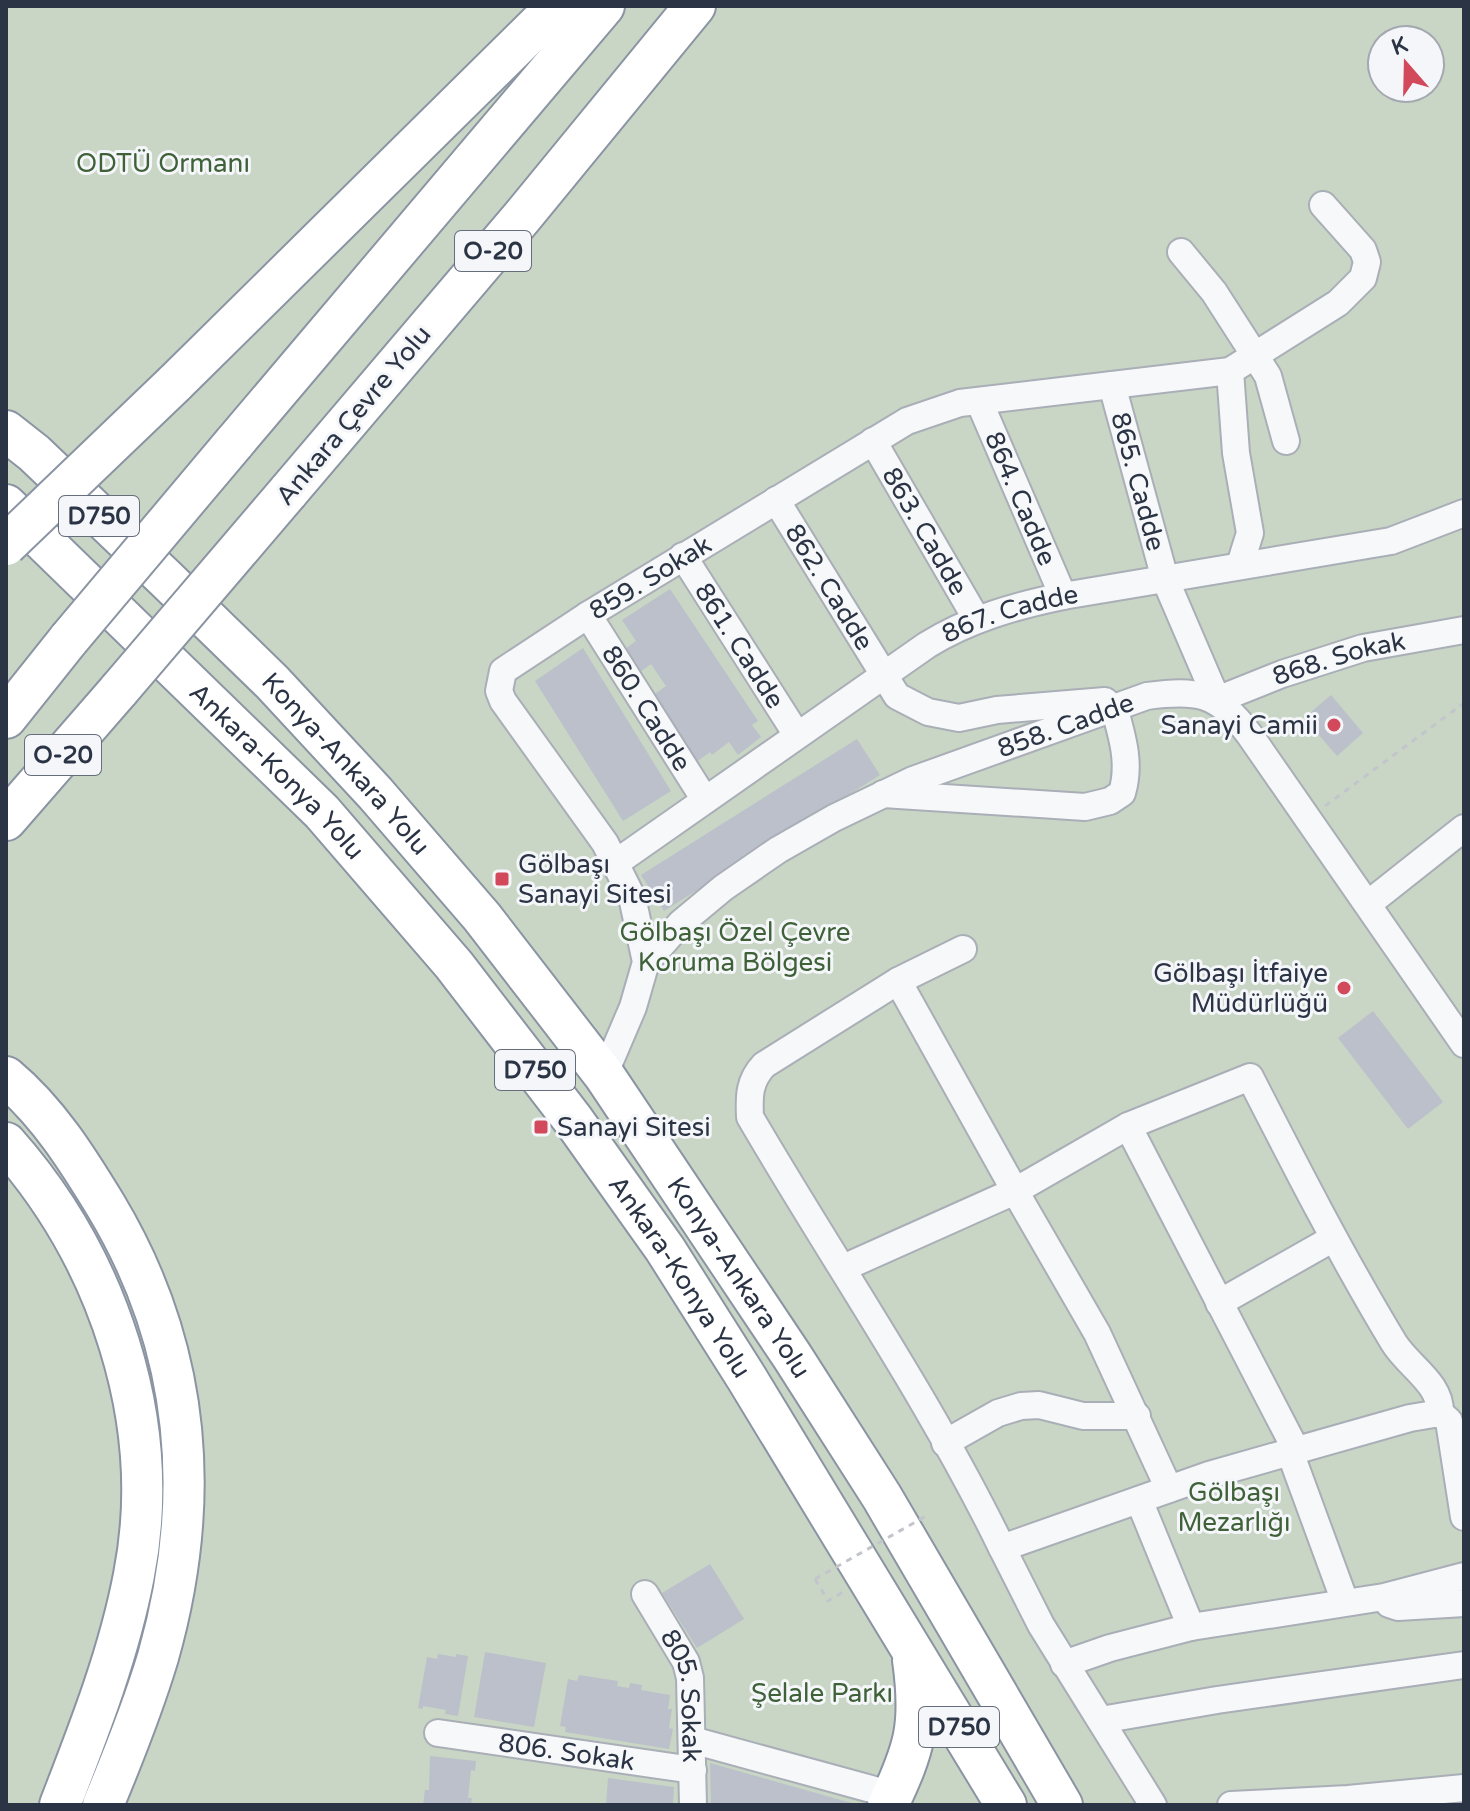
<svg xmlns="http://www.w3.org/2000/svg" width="1470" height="1811" font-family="'Varela Round',sans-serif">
  <rect width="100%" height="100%" fill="#e4e7ec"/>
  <path fill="#c9d6c5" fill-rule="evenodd" d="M6,6h1458v1799h-1458zM1382,40h48v48h-48z"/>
  <path fill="#bbc0ca" d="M670,589l88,132 -6,4 9,12 -23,18 -9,-13 -17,13 -2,-3 -15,11 -43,-67 14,-10 -15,-22 -11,8 -15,-23 11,-8 -14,-21z
    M583,648l88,143 -48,30 -88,-140z
    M1331,695l32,38 -26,23 -33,-38z
    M857,739l23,36 -216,136 -23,-36z
    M1373,1011l70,91 -35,27 -70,-91z
    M710,1564l34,55 -47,29 -35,-55z
    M485,1652l61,11 -12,64 -60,-10z
    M438,1654l18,3v-3l12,2 -10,60 -13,-2 1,-4 -23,-4v3l-5,-1 9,-51 10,2z
    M579,1675l39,6 -1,5 12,2 1,-5 12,2 -1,5 29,5 -2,14h4l-3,19 4,1 -4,20 -104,-17 1,-5 -6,-1 8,-47 9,2z
    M430,1756l46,5 -1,10 -4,-1 -3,28h4l-1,7h-48l2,-15h4z
    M710,1763l145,41v1h-144z
    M608,1778l66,9 -1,18h-67z"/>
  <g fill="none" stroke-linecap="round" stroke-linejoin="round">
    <defs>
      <g id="minor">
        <path d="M1181,252l33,40 54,84 18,65"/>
        <path d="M1230,371l6,82 14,80 -10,32"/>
        <path id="s1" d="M1112,385l53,194 52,121 65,-26 81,-26 101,-18"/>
        <path id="s2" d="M979,401l84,195"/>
        <path id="s3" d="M873,441l104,179"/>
        <path id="s4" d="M776,500l121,196 31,16 31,6 38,-8 108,-9"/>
        <path id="s5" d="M683,556l114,179"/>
        <path id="s6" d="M588,615l117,185"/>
        <path d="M883,794l202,13 25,-6 12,-8c9,-30 0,-57 -8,-86"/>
        <path id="s7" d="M617,862l310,-217c42,-26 88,-39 136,-49l328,-55 73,-28"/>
        <path d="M1368,904l96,-76"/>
        <path d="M963,949l-65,32 -134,84c-15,16 -15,31 -14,52 84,144 179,281 252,431"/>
        <path id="s8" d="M646,962l35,-39 42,-35 55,-38 56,-32 79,-38 234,-84c51,-7 71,-3 102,38l215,310"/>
        <path d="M898,981l117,210 82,142 72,156"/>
        <path id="s9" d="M604,1075l29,-68 13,-45 -14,-65 -27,-54 -102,-142 -4,-10 4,-20 85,-56 319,-194 53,-18 270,-32 108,-68 25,-25 4,-16 -4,-12 -40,-45"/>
        <path d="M1128,1126l168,324"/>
        <path d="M843,1268l172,-77 113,-65 122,-49c46,90 92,180 144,266 15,24 47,40 46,70"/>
        <path d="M1219,1303l113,-64"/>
        <path d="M945,1443l53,-30 23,-7 18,-1 44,11h54"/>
        <path d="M1290,1452l55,150"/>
        <path d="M1139,1500l52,127"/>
        <path id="s10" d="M645,1594l41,68 4,16 3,127"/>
        <path d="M1389,1604l9,3 66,-4"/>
        <path d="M1064,1664l46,-16 81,-21 193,-30 80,-21"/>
        <path d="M1101,1720l116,-20 247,-35"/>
        <path id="s11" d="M438,1733l255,37"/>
        <path d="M692,1740l201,55"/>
        <path d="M1153,1805l-112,-180 -39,-77 207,-73 201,-57 30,-5 9,8 15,96"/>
        <path d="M1231,1805l117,-6 116,-11"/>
      </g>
      <g id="highway">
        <path d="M174,384l383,-378"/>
        <path id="s12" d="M6,431l28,22 131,125 107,104 103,111 107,124 122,158 188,281 90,141 180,308"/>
        <path d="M234,443l370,-437"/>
        <path d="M288,492l234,-275 173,-211"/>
        <path id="s13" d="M6,505l316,307 132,153 120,156 91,128 81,128 260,428"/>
        <path d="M6,718l63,-79"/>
        <path d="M6,820l113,-130"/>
        <path d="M6,1077c42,35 72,83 100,129 85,142 97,293 52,451 -15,50 -35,100 -55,148"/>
        <path d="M6,1143c102,115 158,279 128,432 -15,79 -45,155 -74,230"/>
        <path d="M888,1805c27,-57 34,-81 25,-145"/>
      </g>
    </defs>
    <use href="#minor" stroke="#a9aeb7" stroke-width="30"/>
    <use href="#highway" stroke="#8b94a3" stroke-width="44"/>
    <path stroke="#c2c5cb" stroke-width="3" stroke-dasharray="6 6" stroke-linecap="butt" d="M1325,806l139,-103
      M815,1579l13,22 15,-9"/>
    <use href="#minor" stroke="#f7f8fa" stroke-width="26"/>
    <use href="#highway" stroke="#fff" stroke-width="40"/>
    <defs>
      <path id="highway-bridge" d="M6,545l168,-161
        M69,639l165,-196
        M119,690l169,-198"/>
    </defs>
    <use href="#highway-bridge" stroke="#8b94a3" stroke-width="44" stroke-linecap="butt"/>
    <path stroke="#c2c5cb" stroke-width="3" stroke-dasharray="6 6" stroke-linecap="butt" d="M815,1579l111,-63"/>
    <use href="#highway-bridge" stroke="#fff" stroke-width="40"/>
  </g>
  <g fill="#d1495b" stroke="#f4f6f9" stroke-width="3">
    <circle cx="1334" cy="725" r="8"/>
    <rect x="494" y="871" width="16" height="16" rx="4"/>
    <circle cx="1344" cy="988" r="8"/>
    <rect x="533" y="1119" width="16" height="16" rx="4"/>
  </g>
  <g text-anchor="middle" stroke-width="6" stroke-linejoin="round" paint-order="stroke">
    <g fill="#f4f6f9" stroke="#676e7b" stroke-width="2">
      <rect x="455" y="231" width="76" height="40" rx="6"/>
      <rect x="59" y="496" width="80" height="40" rx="6"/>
      <rect x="25" y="735" width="76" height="40" rx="6"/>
      <rect x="495" y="1050" width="80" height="40" rx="6"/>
      <rect x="919" y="1707" width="80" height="40" rx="6"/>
    </g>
    <g font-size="24" font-weight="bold" fill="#2b3445">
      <text x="493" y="259">O-20</text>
      <text x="99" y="524">D750</text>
      <text x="63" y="763">O-20</text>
      <text x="535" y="1078">D750</text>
      <text x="959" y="1735">D750</text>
    </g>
    <g font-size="26" fill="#3f6138" stroke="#f4f6f9">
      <text x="163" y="172">ODTÜ Ormanı</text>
      <text x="735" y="941">Gölbaşı Özel Çevre<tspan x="735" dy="30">Koruma Bölgesi</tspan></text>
      <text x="1234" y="1501">Gölbaşı<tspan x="1234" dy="30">Mezarlığı</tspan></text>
      <text x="822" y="1702">Şelale Parkı</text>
    </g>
    <g font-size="26" fill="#2b3445" stroke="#f4f6f9">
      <text transform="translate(353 415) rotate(-50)" y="9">Ankara Çevre Yolu</text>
      <text dy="9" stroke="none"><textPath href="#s1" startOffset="100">865. Cadde</textPath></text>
      <text dy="9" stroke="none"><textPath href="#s2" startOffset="106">864. Cadde</textPath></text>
      <text dy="9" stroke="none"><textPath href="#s3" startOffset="104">863. Cadde</textPath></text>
      <text dy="9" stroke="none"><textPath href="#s9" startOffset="628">859. Sokak</textPath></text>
      <text dy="9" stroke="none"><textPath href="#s4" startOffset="102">862. Cadde</textPath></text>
      <text dy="9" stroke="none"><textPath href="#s7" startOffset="468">867. Cadde</textPath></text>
      <text dy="9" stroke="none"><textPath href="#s5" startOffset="106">861. Cadde</textPath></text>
      <text dy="9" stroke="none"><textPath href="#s1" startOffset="462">868. Sokak</textPath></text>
      <text dy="9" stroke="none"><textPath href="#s6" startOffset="110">860. Cadde</textPath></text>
      <text dy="9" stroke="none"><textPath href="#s8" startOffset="488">858. Cadde</textPath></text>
      <text dy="9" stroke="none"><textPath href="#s12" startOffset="476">Konya-Ankara Yolu</textPath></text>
      <text dy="9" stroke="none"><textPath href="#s13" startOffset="380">Ankara-Konya Yolu</textPath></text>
      <text dy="9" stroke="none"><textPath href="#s13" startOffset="1028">Ankara-Konya Yolu</textPath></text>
      <text dy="9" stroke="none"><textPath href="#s12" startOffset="1124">Konya-Ankara Yolu</textPath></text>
      <text dy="9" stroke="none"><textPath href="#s10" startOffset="112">805. Sokak</textPath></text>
      <text dy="9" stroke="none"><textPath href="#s11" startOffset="130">806. Sokak</textPath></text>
    </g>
    <g font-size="26" fill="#2b3445" stroke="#f4f6f9" text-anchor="end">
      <text x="1318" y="734">Sanayi Camii</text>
      <text x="518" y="873" text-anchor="start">Gölbaşı<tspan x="518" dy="30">Sanayi Sitesi</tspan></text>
      <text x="1328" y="982">Gölbaşı İtfaiye<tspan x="1328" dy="30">Müdürlüğü</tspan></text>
      <text x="557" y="1136" text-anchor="start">Sanayi Sitesi</text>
    </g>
  </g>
  <rect width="1470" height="1811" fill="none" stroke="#2b3445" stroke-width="16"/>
  <g transform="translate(1406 64) rotate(340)"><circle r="38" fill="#f4f6f9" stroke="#a4a8b1" stroke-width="2"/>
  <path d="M0-6L14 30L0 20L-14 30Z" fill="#d1495b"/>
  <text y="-12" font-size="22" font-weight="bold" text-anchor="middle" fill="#2b3445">K</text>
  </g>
</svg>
